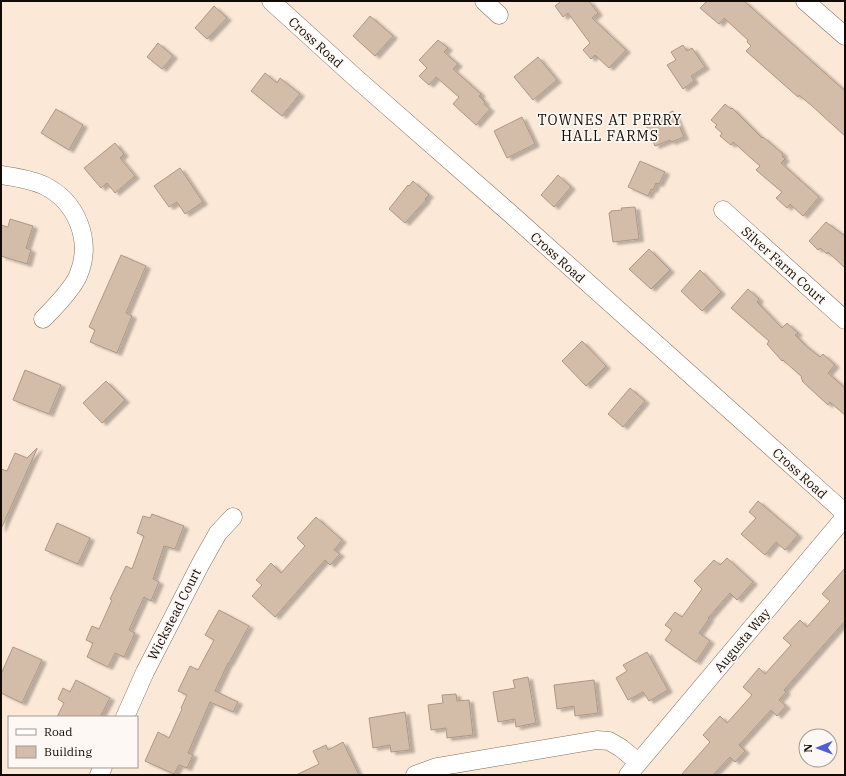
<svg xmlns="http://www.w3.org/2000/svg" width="846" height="776" font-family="'IBM Plex Serif',serif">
  <defs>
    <filter id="shadow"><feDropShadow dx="4.5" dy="2.5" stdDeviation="1" flood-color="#0004"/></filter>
  </defs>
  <rect width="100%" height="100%" fill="#fbe8d7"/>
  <path fill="#d4bda8" stroke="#ae9884" filter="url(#shadow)" d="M559,1h30l9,12 -6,5 34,32 -17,18 -14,-13 -4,4 -8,-9 7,-7 -22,-30 -5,4 -8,-11 5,-4z
    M707,1h37l101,90v45l-34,-31 -12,-10 -1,2 -52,-46 5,-5 -4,-4 1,-2 -24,-22 -5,6 -19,-16z
    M214,6l13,12 -20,21 -12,-11z
    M370,16l23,20 -18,20 -22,-20z
    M438,40l10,8 -4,4 14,12 -5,5 28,25 -2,2 6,6 -1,2 6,5 -14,16 -23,-21 6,-7 -23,-20 -7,8 -10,-9 8,-8 -8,-8z
    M158,43l15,13 -11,13 -15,-12z
    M683,45l4,6 5,-3 13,19 -14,9 3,5 -11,8 -16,-24 9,-5 -5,-8z
    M538,57l19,23 -24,20 -19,-23z
    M265,73l12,10 3,-5 20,16 -18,22 -31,-25z
    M725,104l6,5 1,-1 30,30 1,-1 20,17 -1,2 3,3 -4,4 38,34 -16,19 -13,-12 -3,4 -11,-10 6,-6 -26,-22 4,-4 -27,-24 -2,3 -11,-9 2,-3 -7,-6 2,-2 -6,-5z
    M56,109l27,16 -14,25 -28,-17z
    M673,111l11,26 -13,5 -1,-2 -15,6 -9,-21 7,-4v-1z
    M522,117l13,27 -28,14 -13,-27z
    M115,143l9,11 -4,4 15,18 -20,17 -8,-10 -6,5 -17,-20z
    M640,161l25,11 -6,12 -3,-1 -3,7 -2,-1 -3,7 -20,-9z
    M180,168l23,34 -18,12 -8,-12 -8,5 -15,-21z
    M558,175l13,12 -17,20 -13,-12z
    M413,181l16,14 -4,4 1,1 -21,23 -16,-14 19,-24 1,1z
    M635,207l4,32 -26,3 -4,-29 2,-1v-1l11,-1 -1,-2z
    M10,219l23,7 -7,22 5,2 -4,14 -26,-8v-31l7,2z
    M826,222l19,14v32l-17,-16 -1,2 -7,-6 -2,2 -9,-9z
    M649,249l21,21 -19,19 -22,-20z
    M121,255l25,11 -20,47 6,3 -15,37 -27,-11 5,-12 -6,-3z
    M700,270l21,22 -19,19 -21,-20z
    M748,289l11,10 -2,3 25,26 5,-5 11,10 -3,2 11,11 14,11 3,-3 12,11 -7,8 17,15v27l-15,-13 -2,3 -26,-24h1l-2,-3 1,-1 -19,-17 -1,1 -15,-17 2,-3 -38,-33z
    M582,341l24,25 -20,20 -24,-25z
    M25,370l36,15 -12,29 -36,-14z
    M106,381l19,19 -23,23 -19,-20z
    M630,388l15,13 -22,26 -15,-13z
    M37,448v1l-36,80v-60l6,2 8,-18 12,5z
    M758,501l40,34 -13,15 -9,-8 -11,13 -24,-21 15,-16 -7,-6z
    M152,514l32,12 -9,23 -11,-3 -11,33 6,3 -8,19 -7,-4 -15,33 6,3 -11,24 -9,-4 -7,14 -21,-10 6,-14 -7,-3 6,-14 7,3 13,-29 -2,-1 16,-33 6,3 12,-33 -7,-3 6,-17 7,2z
    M316,517l26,23 -8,10 6,4 -10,11 -5,-5 -50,57 -23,-21 10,-11 -6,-5 15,-17 10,10 24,-27 -8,-8z
    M57,523l33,15 -12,26 -33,-14z
    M727,558l26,24 -16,18 -7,-7 -22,25 1,1 -10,14 11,8 -14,21 -31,-22 7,-10 -7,-5 10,-13 7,5 20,-28 -8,-8 20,-21 6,5z
    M845,568v53l-61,69 2,2 -7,8 7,6 -9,10 -6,-6 -32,35 6,6 -10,11 -5,-5 -17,18h-32l29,-33 -7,-7 17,-19 7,7 25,-28 -9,-8 16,-19 6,6 26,-29 -8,-7 17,-18 7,7 23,-26 -8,-7z
    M219,610l30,16 -20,37h-1l-13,28 23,11 -5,10 -23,-10 -22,51 5,2 -6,13 -8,-3 -5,9 -29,-13 13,-29 11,6 13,-29 -1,-1 6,-13 -9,-4 12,-25 8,4 16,-30 -9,-5z
    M13,647l29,13 -20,43 -21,-10v-19z
    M647,652l21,38 -19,11 -6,-9 -15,8 -12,-22 11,-7 -4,-6z
    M528,677l8,46 -20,4 -1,-8 -17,3 -5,-30 22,-4 -2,-8z
    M76,680l34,18 -10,19h-43l7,-14 -6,-4 5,-11 7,4z
    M594,680l4,33 -23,3 -1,-10 -17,3 -3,-24z
    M456,694l1,7 12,-1 4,35 -26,3 -1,-10 -15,2 -3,-25 15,-2 -1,-8z
    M405,712l5,38 -19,2 -1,-7 -17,3 -4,-30z
    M343,742l16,33h-63l23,-11 -6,-13 13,-6 2,5z"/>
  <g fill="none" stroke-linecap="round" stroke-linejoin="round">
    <defs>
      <path id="minor" d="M271,1l87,79 154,135 333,298
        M484,1l15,14
        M805,1l40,35
        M1,175c14,2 28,4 42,10 34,16 50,56 35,91 -6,13 -24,32 -35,43
        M723,210l122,110
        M125,717l20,-45 56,-109 17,-30 15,-16
        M99,775l4,-8
        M415,775l22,-8 160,-27 12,1 12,7 17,14
        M628,775l217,-258"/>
    </defs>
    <use href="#minor" stroke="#85705d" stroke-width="19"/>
    <use href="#minor" stroke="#fff" stroke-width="18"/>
  </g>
  <g text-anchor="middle" stroke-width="3.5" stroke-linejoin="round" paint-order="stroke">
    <g font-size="13" fill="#120b05" stroke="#fdf8f4">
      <text transform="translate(316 42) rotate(42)" y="5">Cross Road</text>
      <text transform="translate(558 257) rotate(42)" y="5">Cross Road</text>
      <text transform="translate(784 265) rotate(42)" y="5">Silver Farm Court</text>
      <text transform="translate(800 473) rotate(42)" y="5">Cross Road</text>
      <text transform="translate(174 614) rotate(-63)" y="5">Wickstead Court</text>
      <text transform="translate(742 640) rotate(-50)" y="5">Augusta Way</text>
    </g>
    <g font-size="14" letter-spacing="1" fill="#120b05" stroke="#fdf8f4">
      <text x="610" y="125">TOWNES AT PERRY<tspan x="610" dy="16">HALL FARMS</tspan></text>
    </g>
  </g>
  <rect width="846" height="776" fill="none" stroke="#120b05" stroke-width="4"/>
  <rect x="8" y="716" width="130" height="52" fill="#fdf8f4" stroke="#9f9994"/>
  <rect x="16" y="729" width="20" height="6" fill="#ffffff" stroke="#9f9994"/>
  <text x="44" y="736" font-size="12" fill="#120b05">Road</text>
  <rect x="16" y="746" width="20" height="12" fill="#d4bda8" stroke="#9f9994"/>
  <text x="44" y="756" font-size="12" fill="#120b05">Building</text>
  <g transform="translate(818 748) rotate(269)"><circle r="19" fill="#fdf8f4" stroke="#9f9994"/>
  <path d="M0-3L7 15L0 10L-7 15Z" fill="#515dd3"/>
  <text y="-6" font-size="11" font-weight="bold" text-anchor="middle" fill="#120b05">N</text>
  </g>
</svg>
